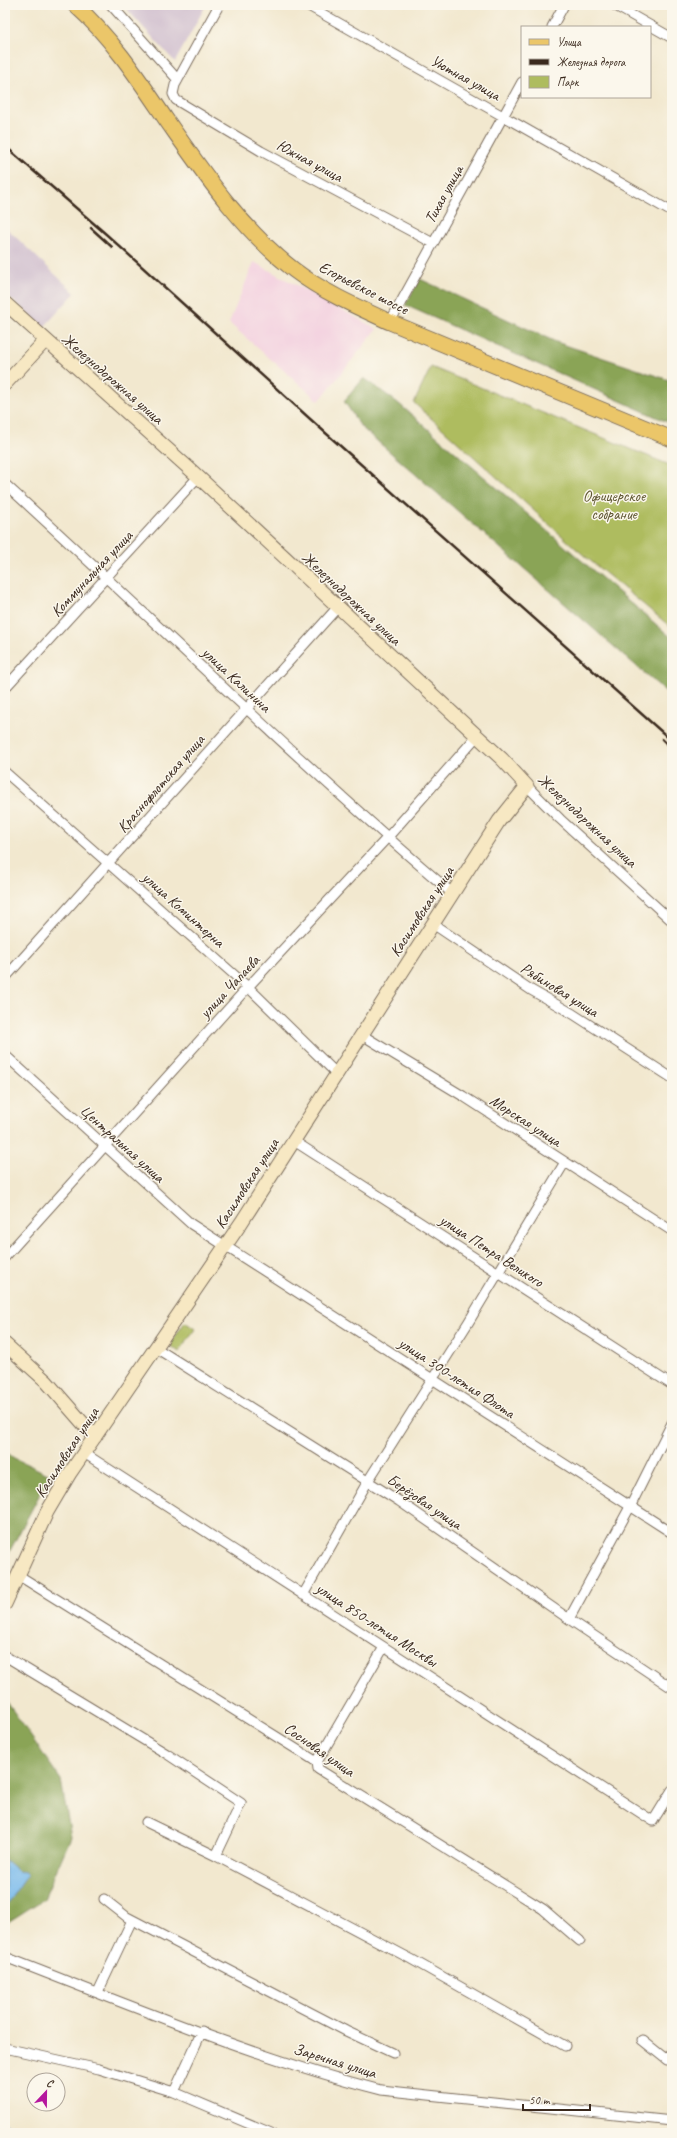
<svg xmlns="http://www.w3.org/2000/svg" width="677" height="2138" font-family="Caveat,sans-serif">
  <rect width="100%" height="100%" fill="#fbf7ec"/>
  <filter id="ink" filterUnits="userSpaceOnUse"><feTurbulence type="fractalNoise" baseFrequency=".025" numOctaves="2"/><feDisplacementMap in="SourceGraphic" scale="8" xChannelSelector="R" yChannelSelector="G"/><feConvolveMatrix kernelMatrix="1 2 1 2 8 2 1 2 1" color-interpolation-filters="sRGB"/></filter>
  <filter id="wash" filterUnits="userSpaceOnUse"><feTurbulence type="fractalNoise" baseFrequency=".012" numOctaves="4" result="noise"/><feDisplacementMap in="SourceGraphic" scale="16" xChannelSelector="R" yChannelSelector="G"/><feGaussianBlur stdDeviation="0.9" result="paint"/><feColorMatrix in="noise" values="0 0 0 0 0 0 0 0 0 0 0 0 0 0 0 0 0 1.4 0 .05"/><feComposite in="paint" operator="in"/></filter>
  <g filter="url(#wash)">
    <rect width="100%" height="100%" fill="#f2e8cf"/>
    <path fill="#f3cfdf" d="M254,262l123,67 -58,72 -90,-78z"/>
    <path fill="#cfbdce" d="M123,5h83l-31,57z
      M5,227l70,66 -32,35 -38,-35z"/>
    <path fill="#aebc5f" stroke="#74733e" d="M431,367l241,99v162l-91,-75 -167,-150z
      M185,1322l10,7 -16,23 -10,-7z"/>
    <path fill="#8aa456" stroke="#62673a" d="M420,279l136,63 116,39v43l-267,-119z
      M364,378l34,25 274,235v59l-311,-270 -17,-26z
      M5,1451l9,7 36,17 -45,85z
      M5,1699l56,81 10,57 -27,62 -36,23 -3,13z"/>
    <path fill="#77b9ec" stroke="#597285" d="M5,1860l13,11 7,1 2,3 -22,32z"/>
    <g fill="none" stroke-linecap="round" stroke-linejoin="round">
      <path stroke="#77b9ec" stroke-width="2.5" d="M5,2125l16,8"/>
    </g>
  </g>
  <g filter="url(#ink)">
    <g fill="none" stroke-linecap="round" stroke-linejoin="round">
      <defs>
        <path id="street" d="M111,5l67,75
          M219,5l-44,80 -2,9 3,6 85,51 172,92
          M307,5l365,207
          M614,5l58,33
          M552,27l12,-22
          M390,322l132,-240
          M5,484c149,136 293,278 447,409
          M5,688l193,-211
          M5,772l243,215 89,87
          M527,786l33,33 112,102
          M433,924l98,66 42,24 99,64
          M5,978l332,-370
          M362,1035l101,61 209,135
          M5,1055l186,169 481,309
          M294,1141l378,244
          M5,1257l243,-270 139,-149 90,-102
          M156,1348l243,153 170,118 103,69
          M84,1453l569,368 19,-31
          M18,1575l299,187 1,7 225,140 37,32
          M303,1595l65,-114 100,-158 97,-161
          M569,1619l62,-114 41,-82
          M5,1656l162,98 74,49 -25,53 -70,-34
          M317,1762l67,-115
          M216,1856l195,103 154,87
          M104,1899l23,18 219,114 47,22
          M5,1957c122,47 250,101 376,133l291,31
          M98,1992l34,-72
          M642,2040l25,20 5,-8
          M5,2048l94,21 75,23 28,-61
          M174,2092l97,41"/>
        <path id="secondary" d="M5,303l188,169 309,287 25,27 -28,35 -258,402 -171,250 -23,39 -42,92
          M5,384l40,-43
          M5,1344l41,37 49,56"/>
        <path id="primary" d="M75,5c36,32 63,73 90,113 38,54 76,111 129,152 29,22 63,37 96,52l282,117"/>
      </defs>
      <use href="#street" stroke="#7b6c5c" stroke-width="11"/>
      <use href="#secondary" stroke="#7b6c5c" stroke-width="15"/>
      <use href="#primary" stroke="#7b6c5c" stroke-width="17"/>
      <use href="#street" stroke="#fff" stroke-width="9"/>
      <use href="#secondary" stroke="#f7e8c3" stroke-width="13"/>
      <use href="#primary" stroke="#ebc669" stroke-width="15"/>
      <path stroke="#3b2a1e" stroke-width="2.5" d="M5,146l102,89 212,192 353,314
        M91,228l21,19
        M662,739l10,10"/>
    </g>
  </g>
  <g text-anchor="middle" stroke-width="3" stroke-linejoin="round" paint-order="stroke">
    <g font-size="16" fill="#3b2a1e" stroke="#fbf7ec">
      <text transform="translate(466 77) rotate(29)" y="6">Уютная улица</text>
      <text transform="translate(310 160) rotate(28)" y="6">Южная улица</text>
      <text transform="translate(443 194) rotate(-61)" y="6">Тихая улица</text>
      <text transform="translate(364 287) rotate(27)" y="6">Егорьевское шоссе</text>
      <text transform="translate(113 378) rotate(41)" y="6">Железнодорожная улица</text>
      <text transform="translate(91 573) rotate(-47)" y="6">Коммунальная улица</text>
      <text transform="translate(352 598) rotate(43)" y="6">Железнодорожная улица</text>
      <text transform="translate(237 679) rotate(43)" y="6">улица Калинина</text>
      <text transform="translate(160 783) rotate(-49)" y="6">Краснофлотская улица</text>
      <text transform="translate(588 820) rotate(43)" y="6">Железнодорожная улица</text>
      <text transform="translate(184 909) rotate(42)" y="6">улица Коминтерна</text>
      <text transform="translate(421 911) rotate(-57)" y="6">Касимовская улица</text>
      <text transform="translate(229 986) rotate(-47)" y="6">улица Чапаева</text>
      <text transform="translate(560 989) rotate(32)" y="6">Рябиновая улица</text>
      <text transform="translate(526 1120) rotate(33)" y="6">Морская улица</text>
      <text transform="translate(123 1143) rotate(42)" y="6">Центральная улица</text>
      <text transform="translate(246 1183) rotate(-57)" y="6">Касимовская улица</text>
      <text transform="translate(492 1250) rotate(33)" y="6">улица Петра Великого</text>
      <text transform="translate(457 1377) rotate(33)" y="6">улица 300-летия Флота</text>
      <text transform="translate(66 1452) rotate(-57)" y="6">Касимовская улица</text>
      <text transform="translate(425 1501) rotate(34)" y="6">Берёзовая улица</text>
      <text transform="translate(377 1624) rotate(33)" y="6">улица 850-летия Москвы</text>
      <text transform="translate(320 1749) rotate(35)" y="6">Сосновая улица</text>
      <text transform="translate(335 2060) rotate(17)" y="6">Заречная улица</text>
    </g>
    <g font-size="16" fill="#5e5632" stroke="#fbf7ec">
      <text x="614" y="501">Офицерское<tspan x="614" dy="18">собрание</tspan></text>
    </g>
  </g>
  <rect width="677" height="2138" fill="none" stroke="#fbf7ec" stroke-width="20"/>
  <rect x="521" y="26" width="130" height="72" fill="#fbf7ec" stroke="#aea59a"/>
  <rect x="529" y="39" width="20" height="6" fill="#ebc669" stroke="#aea59a"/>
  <text x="557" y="46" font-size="12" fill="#3b2a1e">Улица</text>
  <rect x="529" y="59" width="20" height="6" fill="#3b2a1e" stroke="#aea59a"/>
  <text x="557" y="66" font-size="12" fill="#3b2a1e">Железная дорога</text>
  <rect x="529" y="76" width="20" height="12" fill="#aebc5f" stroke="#aea59a"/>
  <text x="557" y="86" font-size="12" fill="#3b2a1e">Парк</text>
  <g transform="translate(46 2092) rotate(22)"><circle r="19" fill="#fbf7ec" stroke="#aea59a"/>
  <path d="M0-3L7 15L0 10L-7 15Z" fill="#b5179e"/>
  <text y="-6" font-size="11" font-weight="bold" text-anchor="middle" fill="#3b2a1e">С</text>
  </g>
  <path d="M523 2104v6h67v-6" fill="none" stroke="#3b2a1e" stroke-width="2"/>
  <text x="529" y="2104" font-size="12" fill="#3b2a1e" stroke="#fbf7ec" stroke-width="3" paint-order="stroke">50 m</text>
</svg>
